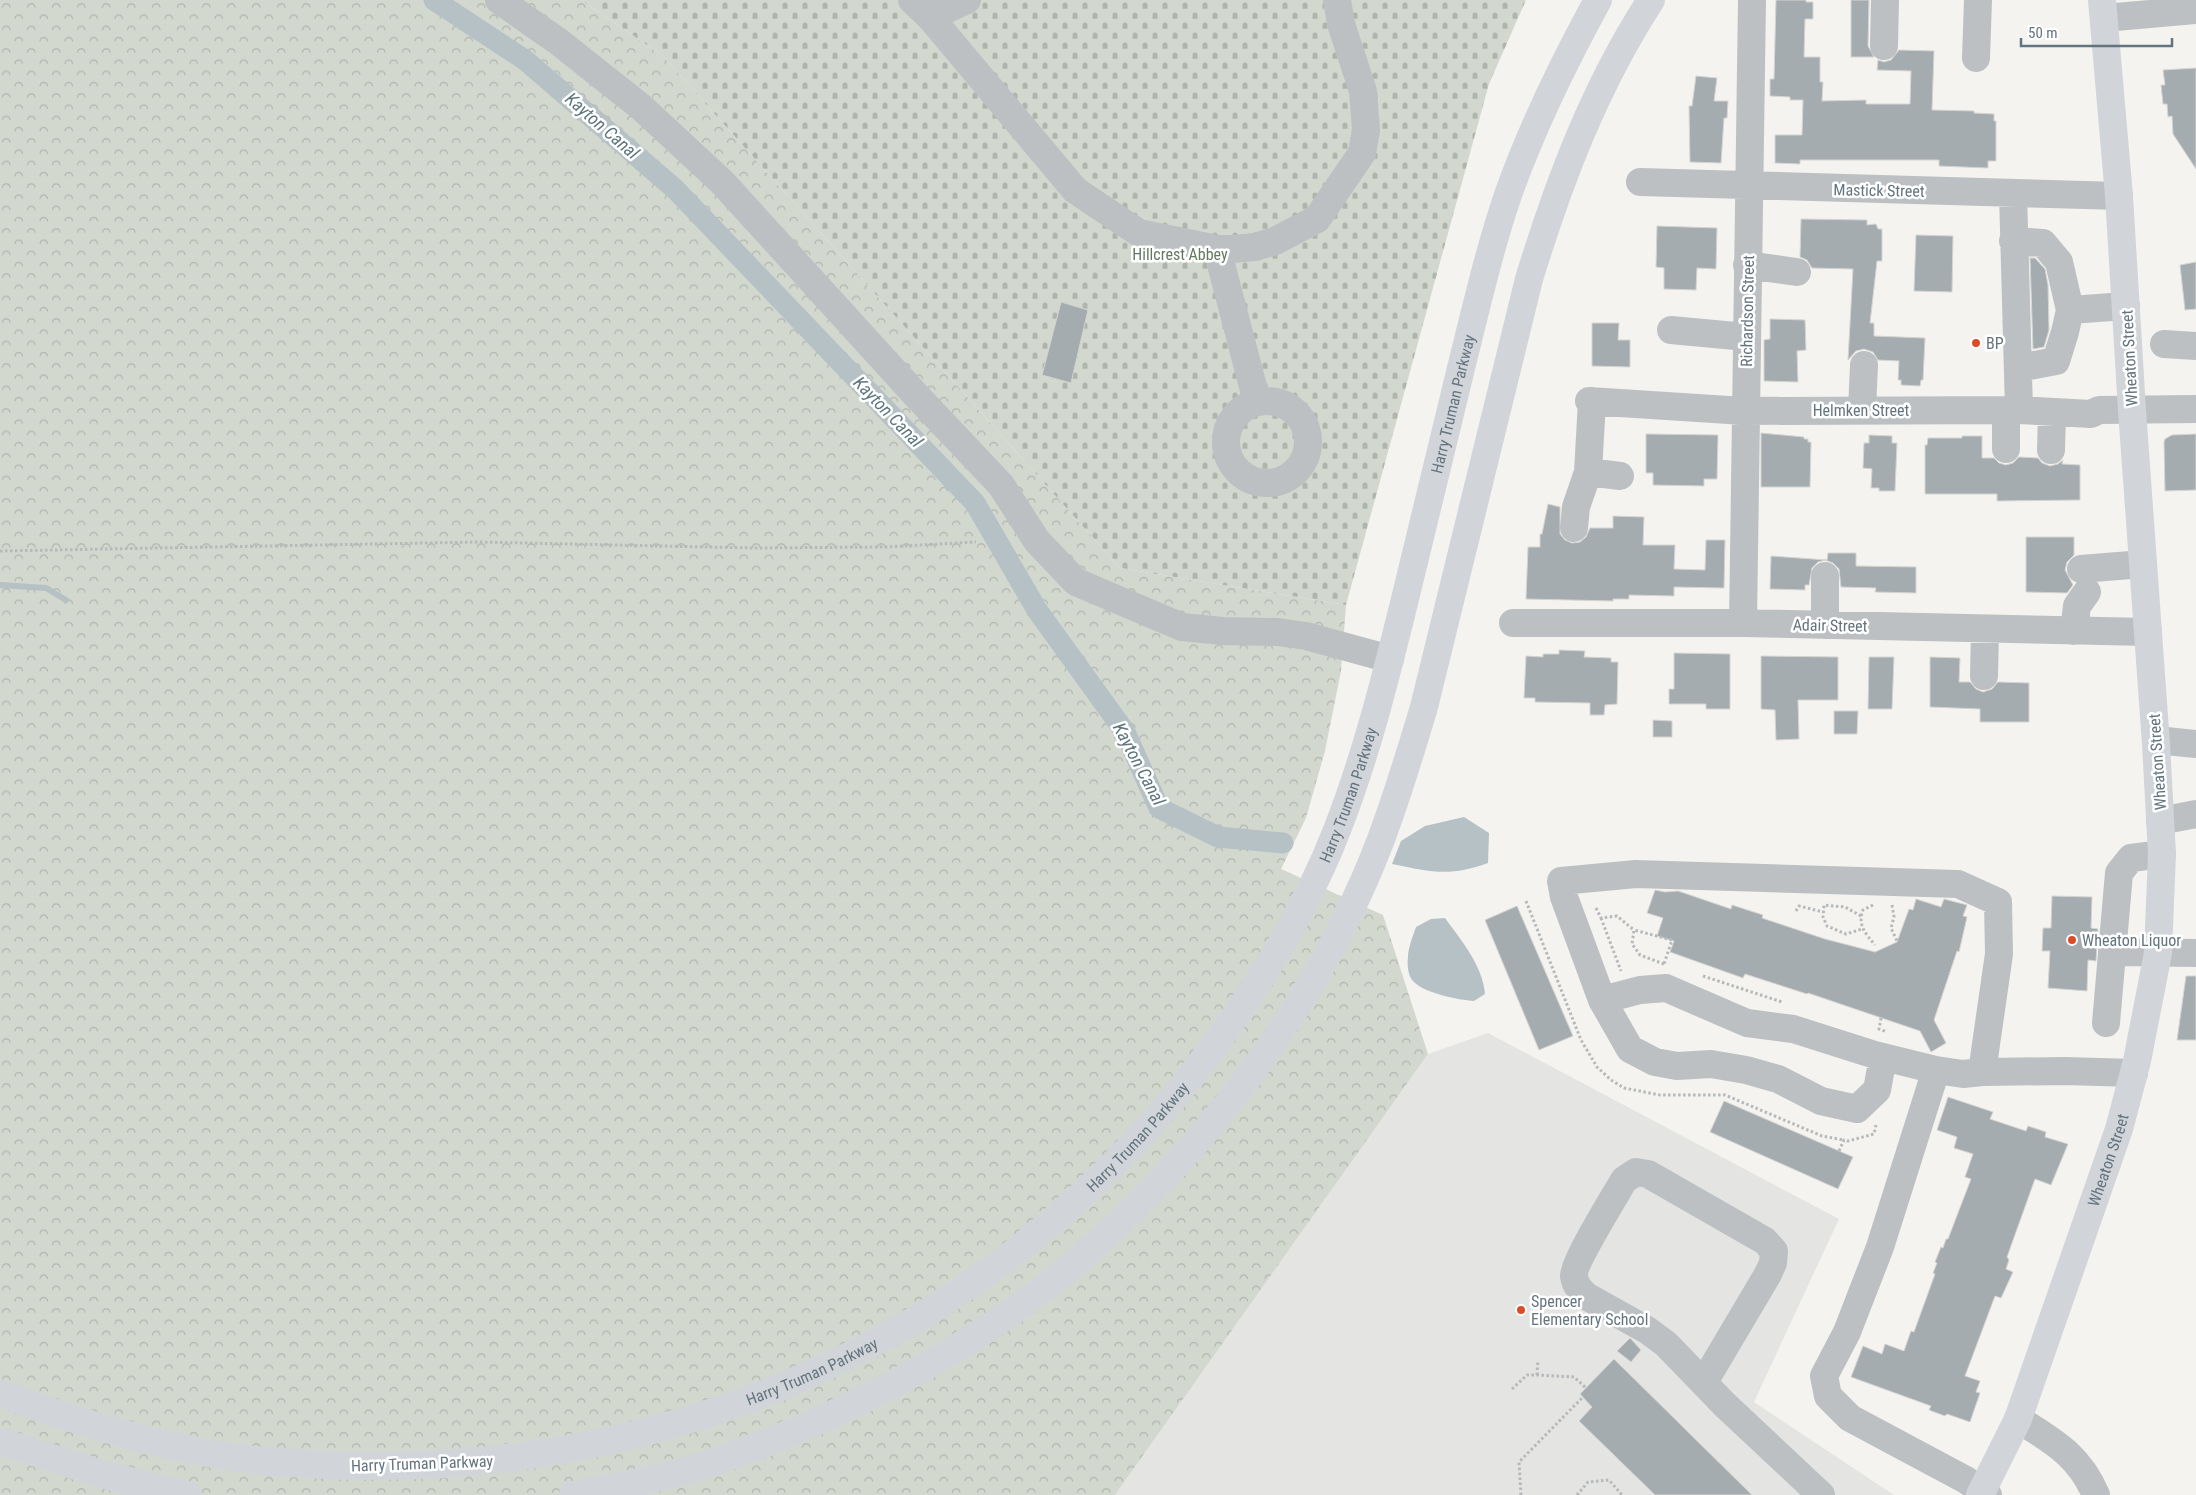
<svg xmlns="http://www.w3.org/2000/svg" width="2196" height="1495" font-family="'Roboto Condensed',sans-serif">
  <defs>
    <pattern id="forest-crowns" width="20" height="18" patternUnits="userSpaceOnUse" patternTransform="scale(1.25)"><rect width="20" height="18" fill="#d3d8cf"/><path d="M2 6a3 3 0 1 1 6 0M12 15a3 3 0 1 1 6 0" fill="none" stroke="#afb4ad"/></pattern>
    <pattern id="cemetery-stones" width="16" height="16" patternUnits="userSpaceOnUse" patternTransform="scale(1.25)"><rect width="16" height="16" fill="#d3d8cf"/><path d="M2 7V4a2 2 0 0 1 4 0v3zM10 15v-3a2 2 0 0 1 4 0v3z" fill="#afb4ad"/></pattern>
  </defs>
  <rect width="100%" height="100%" fill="#f4f3ef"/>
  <path fill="#e4e5e3" d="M1488,1033l351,186 -85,183 140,93h-779l313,-441z"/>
  <path fill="url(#forest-crowns)" d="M0,0h581l82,56 457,512 226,37 -5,66 -16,80 -19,67 -25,51 102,46 45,139 -313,441h-1115z"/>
  <path fill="url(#cemetery-stones)" d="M581,0h945l-37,84 -143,521 -226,-37 -457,-512z"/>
  <path fill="#b5c1c5" d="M1464,817l25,16 -1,30c-38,14 -57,9 -96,1l9,-23 24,-15z
    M1445,918c16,22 38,48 40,76l-11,7c-15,-1 -52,-8 -62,-21 -4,-5 -5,-16 -4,-23 0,-9 5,-21 8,-30l15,-8z"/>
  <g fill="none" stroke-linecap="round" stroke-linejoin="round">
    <path stroke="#b5c1c5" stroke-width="6" d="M0,585l46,3 20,12"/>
    <path stroke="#b5c1c5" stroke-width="21" d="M434,0l91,60 150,129 300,314 62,107 88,122 34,76 59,29 65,6"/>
  </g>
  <path fill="#a4acb0" stroke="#d5d4d2" d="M1776,0h30v2h7v17h-8l-1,38h16v25h3l-1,19 44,-1v4h44l1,-33 -34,-1 1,-10 6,2 7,-2 8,-10 35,1 -2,59 42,1v2l20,1v7h2v40h-8v7l-49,-2v-6h-139v4l-25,-1v-28h27l1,-35h-13v-3l-20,-1v-17h4z
    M1851,0h18l-1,46 6,11h-23z
    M2196,68v101l-23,-35 -1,-18 -4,1 -1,-13h-4l-2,-19h4l-2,-15z
    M1696,76l21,2 -3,23h14l-1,17h-3l-3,45 -31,-1 -1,-56h3z
    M1801,219l66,1v5l9,-1 2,5h4v32h-5l-7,62h4v13l51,2 -2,42h-2l-1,6 -19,-1v-5h-3l1,-19 -21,-1 -5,-8 -9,-3 -8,2 -8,9 5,-91 -41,-1 -5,-8 -7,-3z
    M1657,226l60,2 -1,41 -19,-1 -1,22 -32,-1v-21l-8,-1z
    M1916,235l37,1 -1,56 -38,-1z
    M2030,258h5l10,11 3,16 1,45 -5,17 -11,2z
    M2196,262v47l-11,1 -5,-45z
    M1061,302l27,8 -17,73 -29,-8z
    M1770,319l35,1 1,30 -9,1 1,31 -34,-1v-41l6,-1z
    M1592,323h27l-1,17h12v27l-38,-1z
    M1761,433l43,4v2h4v3h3l-1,45h-49z
    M1646,434l72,1 -1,44h-13v7l-51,-1v-12h-7z
    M2196,434v56l-31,1 -1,-49 1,-3 7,-4z
    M1869,435l23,1v7h5l-2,48h-16v-3h-8l1,-19 -9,-1 1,-25h5z
    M1962,436h20v22h12l5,5 7,2 7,-2 6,-6 19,1 4,5 8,3 8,-2 5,-4 -1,4 18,1v35l-83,1v-7h-72v-49h2l1,-7h34z
    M1548,504l12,3v27l5,6 7,3 8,-1 6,-5 4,-9h23v-12l31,1 -1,28h32l-1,24 31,1 1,-30h19l-1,48 -50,-1v9l-45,-1v4h-16v2l-87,-2 2,-52h12v-13h2z
    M2026,537h48v18l-7,7 -2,8 8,15 -6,8 -41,-1z
    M1828,553h28v13l60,1v26l-41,-1 1,-4 -35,-1 -2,-18 -6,-6 -8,-3 -7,2 -6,6 -3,17h-4v5l-35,-1 1,-33 56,4z
    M1559,650l26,1 -1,6 27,1v4h7l-1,42 -12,1 -1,10h-14v-12l-55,-1v-4h-11l2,-42 17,1v-3h16z
    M1674,653l56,1v55h-24v-5h-37v-15h5z
    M1761,656l77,1v43h-40l1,39 -23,1 -1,-30 -14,-1z
    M1869,657h25l-2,52h-24z
    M1930,657l30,1 -1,24h11l6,7 7,3 9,-3 6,-7 31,1v39h-49v-13l-50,-2z
    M1834,711h24l-1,23h-23z
    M1653,720l19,1v16h-19z
    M1655,890l10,2 13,-1 53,18 1,-4 31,10 -1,3 63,21 50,13 22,-10 12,-33 4,1 3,-11 25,8 3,-8 23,6 -4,11 4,1 -8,35 -2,-1 -23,69 12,23 -15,9 -11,-21 -112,-38 -1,1 -62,-20 -2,4 -73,-26 4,-11 -17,-5 6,-18 -16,-5z
    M2052,896l40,1 -1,31 7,1 -2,32 -8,-1 -1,31 -39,-3 2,-37h-8l1,-23h8z
    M1517,906l56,130 -34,14 -54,-130z
    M2186,976h10v64h-19z
    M1948,1097l45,15 -3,7 36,12 2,-5 18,6 -1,5 23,7 -17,41 -16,-6 -28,78 2,3 -3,9 7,3 -12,26 -6,-2 -30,80 15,5 -4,11 4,1 -10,29 -23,-8 -2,2 -16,-6 2,-4 -80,-29 12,-31 19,8 3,-10 19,7 7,-20 3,1 21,-58 -2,-1 4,-10 -2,-1 6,-15 2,1 3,-9h2l23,-60 -6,-2 8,-23 -19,-6 3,-11 -20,-7z
    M1724,1101l129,56 -15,32 -128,-57z
    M1630,1338l11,12 -10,12 -14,-11z
    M1614,1359l138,136h-97l-76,-74 13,-14 -12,-13z"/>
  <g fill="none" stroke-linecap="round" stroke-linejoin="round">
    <path stroke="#b6b9bb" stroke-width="3" stroke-dasharray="2.5 2.5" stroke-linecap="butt" d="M0,551l479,-9 275,6 132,-1 90,-5
      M1526,901l55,139 16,27 14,13 13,8 36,7h65l97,41 22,4
      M1873,905l-10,5c-6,15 3,24 12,35
      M1892,905l2,12 -3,11 6,13
      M1596,908l5,10 16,-2 17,14
      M1796,911l3,-5 24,6
      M1861,916l-16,-9 -21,-2 -1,12 4,9 19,8 16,-5
      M1601,918l20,53
      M1664,964l-24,-9 -8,-11 2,-14 38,10 -8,24h2
      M1703,976l79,26
      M1881,1018l-2,11 8,3
      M1839,1151l5,-11 4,1 26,-7 2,-9
      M1537,1375l1,-15
      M1512,1389l15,-14h10l37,2 12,11
      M1521,1495l-2,-33 64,-65
      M1577,1495l11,-13 21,-2 13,15"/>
    <path stroke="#bcc0c3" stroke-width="28" d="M499,0l60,42 82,65 81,75 192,211 87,92 36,56 39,41 106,45 41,4 54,1 29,4 84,23
      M912,0l18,17 145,173 64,43 78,16h15l23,-2 20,-6 42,-22 45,-66 4,-23 -3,-39 -22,-67 -4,-24
      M930,17l37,-17
      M2104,18l92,-8
      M1884,46l1,-46
      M1976,58l2,-58
      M1640,182l479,14
      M2013,193l6,217
      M2013,241l30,2 16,19 11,48
      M1217,249l40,153
      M1747,265l50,7
      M1671,330l75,7
      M2164,344l32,2
      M2018,368l38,-7 9,-29 5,-22 56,-4
      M1589,401l155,10 275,-1 72,4 8,-4 97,-1
      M1226 442a41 41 0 1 1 82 0a41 41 0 1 1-82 0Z
      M1862,410l2,-45
      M2006,449v-39
      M2051,450l1,-38
      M1588,472l32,4
      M1574,528l2,-21 12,-35 4,-71
      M2081,569l62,-5
      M1825,576v49
      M1513,623h230l405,9
      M1743,623l9,-623
      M2074,631l3,-25 10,-14
      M1984,676l1,-47
      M2156,740l40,4
      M2160,821l36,-7
      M2112,952l84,1
      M1602,1000l28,49 25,13 22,4 34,-2 35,6 32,9 43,22 36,8 20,-19 6,-33
      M2106,1023l13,-150 12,-15 31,-4
      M1936,1070l-56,177 -33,85 -23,44 4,20 22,22 116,62 22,15
      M1982,1072l17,-118 -1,-52 -40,-18 -322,-10 -75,7 3,16 38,103 38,-10 26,-2 81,35 46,6 82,26 61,15 27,4 19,-2 83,-1 69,2
      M1704,1382l64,-108 5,-11 1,-12 -9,-10 -117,-67 -12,-2 -12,8c-9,16 -51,83 -50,96 1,9 6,14 12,20l61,34 19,14 58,60 97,91
      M2018,1419c35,22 61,36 78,76"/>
    <path stroke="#d1d5d9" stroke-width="28" id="s1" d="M1980,1495l38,-76 101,-290 18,-68 21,-108 4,-99 -6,-110 -24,-334 -13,-214 -17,-196"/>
    <g stroke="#d1d5d9" stroke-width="28">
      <path id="s2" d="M0,1393c85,32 174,59 265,68 362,34 712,-104 934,-395 55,-72 105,-151 138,-236 29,-74 48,-150 67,-227 20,-81 40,-162 59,-243 14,-56 27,-113 46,-168 24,-67 55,-130 89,-192"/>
      <path d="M0,1441l104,34 84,20"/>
      <path d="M573,1495c48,-9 97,-18 144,-34 95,-33 186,-77 271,-133 164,-107 319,-298 390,-481 18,-46 32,-93 46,-140l105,-428c30,-98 66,-193 122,-279"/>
    </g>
  </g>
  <g fill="#db4c28" stroke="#fff" stroke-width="2">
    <circle cx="1976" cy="343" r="5"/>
    <circle cx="2072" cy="940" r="5"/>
    <circle cx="1521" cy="1310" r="5"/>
  </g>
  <g text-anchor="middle" stroke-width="5" stroke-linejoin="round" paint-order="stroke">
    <g font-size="16" fill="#64747f" stroke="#fff">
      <text transform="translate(1879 190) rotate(1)" y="6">Mastick Street</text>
      <text transform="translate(1747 311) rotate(-89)" y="6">Richardson Street</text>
      <text transform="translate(2129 358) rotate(-93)" y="6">Wheaton Street</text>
      <text dy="6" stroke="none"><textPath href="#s2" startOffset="2050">Harry Truman Parkway</textPath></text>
      <text x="1861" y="416">Helmken Street</text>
      <text transform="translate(1830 625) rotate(1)" y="6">Adair Street</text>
      <text transform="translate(2157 762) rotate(-94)" y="6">Wheaton Street</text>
      <text dy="6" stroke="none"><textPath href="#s2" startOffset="1645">Harry Truman Parkway</textPath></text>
      <text dy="6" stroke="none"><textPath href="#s2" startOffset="1240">Harry Truman Parkway</textPath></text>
      <text dy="6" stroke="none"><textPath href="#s1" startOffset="359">Wheaton Street</textPath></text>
      <text dy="6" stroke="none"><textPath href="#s2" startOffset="835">Harry Truman Parkway</textPath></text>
      <text transform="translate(422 1463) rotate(-2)" y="6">Harry Truman Parkway</text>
    </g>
    <g font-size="16" fill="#677762" stroke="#fff">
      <text x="1180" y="260">Hillcrest Abbey</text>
    </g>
    <g font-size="16" fill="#64747f" stroke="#fff" text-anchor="start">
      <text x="1986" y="349">BP</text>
      <text x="2082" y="946">Wheaton Liquor</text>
      <text x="1531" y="1307">Spencer<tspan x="1531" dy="18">Elementary School</tspan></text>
    </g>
    <g font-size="18" font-style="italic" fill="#5f767d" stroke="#fff">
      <text transform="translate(602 126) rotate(41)" y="6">Kayton Canal</text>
      <text transform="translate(888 412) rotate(46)" y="6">Kayton Canal</text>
      <text transform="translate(1139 764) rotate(62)" y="6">Kayton Canal</text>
    </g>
  </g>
  <path d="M2021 38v8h151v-8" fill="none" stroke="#64747f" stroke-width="2.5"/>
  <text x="2028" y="38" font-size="15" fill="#64747f" stroke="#ffffff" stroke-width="4" paint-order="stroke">50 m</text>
</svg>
